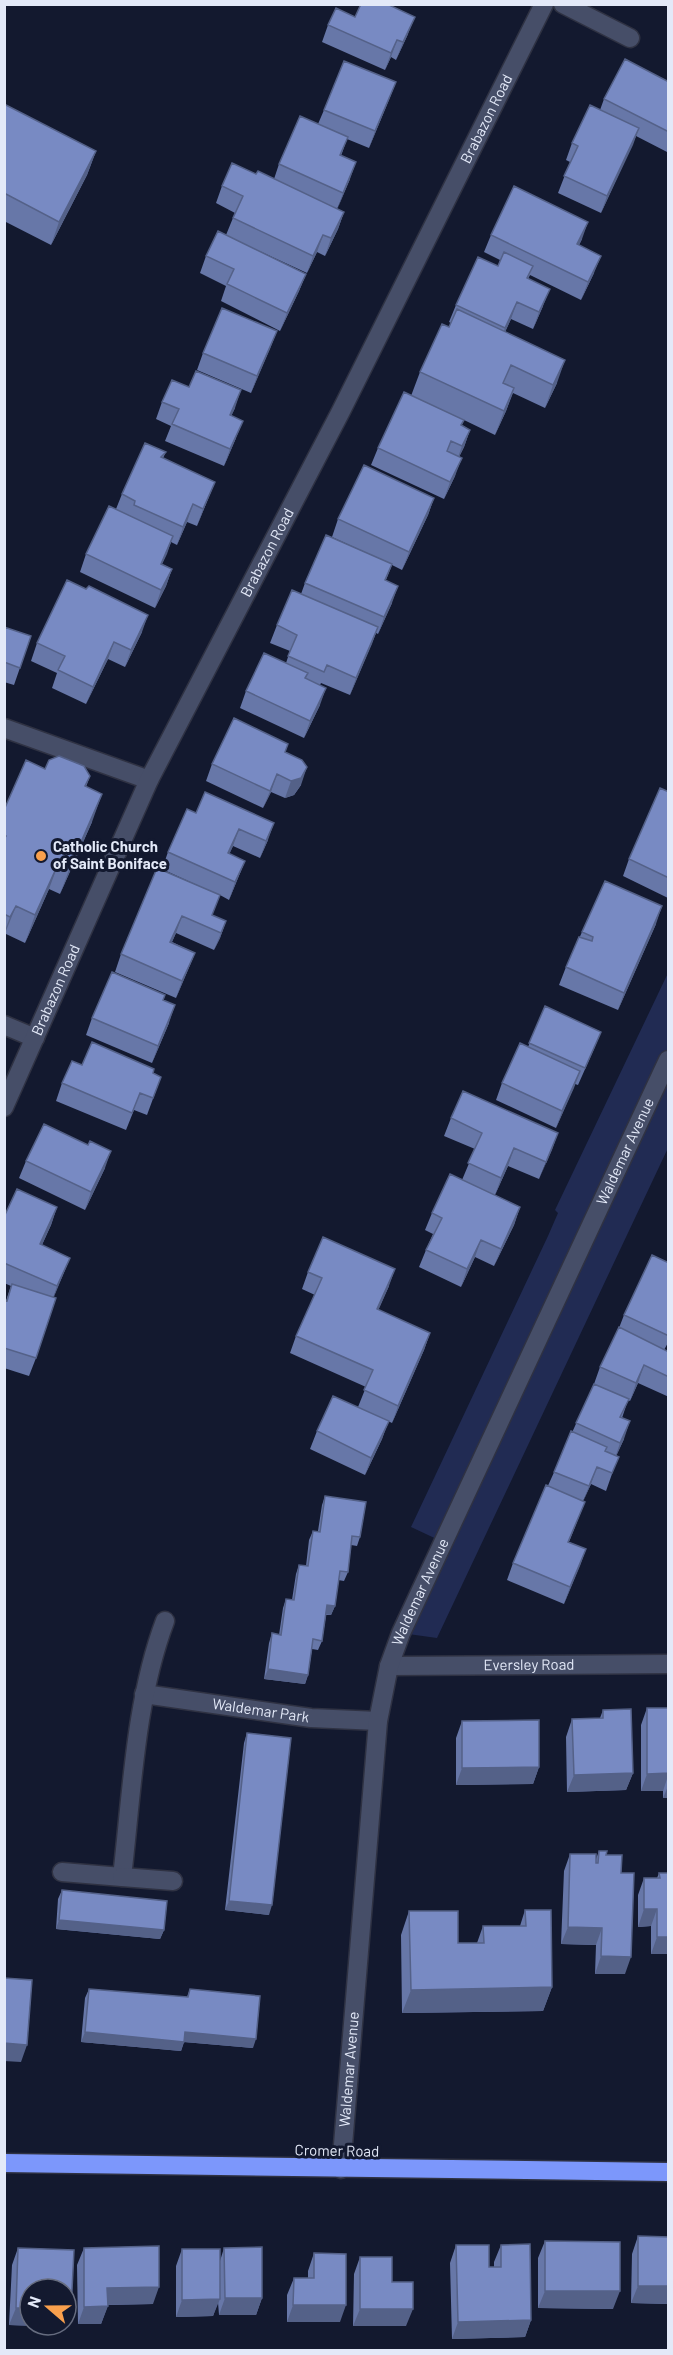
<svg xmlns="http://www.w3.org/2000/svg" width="673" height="2355" font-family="Barlow,sans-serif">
  <rect width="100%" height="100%" fill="#13192f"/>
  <path fill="#212b53" d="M668,973v175l-231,490 -36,-5 42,-91 -32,-15 137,-291 10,-23 -3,-3z"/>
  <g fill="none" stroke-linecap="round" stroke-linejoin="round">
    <defs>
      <g id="minor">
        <path d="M563,4l67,34"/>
        <path d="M4,728l145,52"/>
        <path d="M4,1025l31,13"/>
        <path id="s1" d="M4,1107l145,-327 192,-369 203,-407"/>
        <path id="s2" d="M389,1666l279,-2"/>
        <path id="s3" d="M144,1694l167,24 67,3"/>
        <path d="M62,1872l60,5c10,-85 13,-176 43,-256"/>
        <path d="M122,1877l51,4"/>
        <path id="s4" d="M341,2169l37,-448 11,-55 12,-33 267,-573"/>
      </g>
      <path id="highway" d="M4,2163l664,9"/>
    </defs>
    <use href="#minor" stroke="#2f3243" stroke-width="21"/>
    <use href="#highway" stroke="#2f3243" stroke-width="21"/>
    <use href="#minor" stroke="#464e68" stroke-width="18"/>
    <use href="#highway" stroke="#7c97fb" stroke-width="18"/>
  </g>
  <path fill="#6777a8" d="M355,17l53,17 -12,26 -5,-3 -6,13 -63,-28 6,-17z
    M396,82l-27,66 -22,-9 -6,17 9,23 -13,30 7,3 -6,17 -13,27 -8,-4 -10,21 -63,-29 62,30 -7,17 -19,40 -59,-30 5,-15 -26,-13 6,-17 20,-21 9,-22 -19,-10 6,-17 34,-12 18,5 5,-15 39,-40 6,-14z
    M669,82v71l-33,-17 -35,77 -43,-20 12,-31 -4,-2 6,-17 28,-33 4,-11z
    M4,104l92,47 -9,24 -36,70 -47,-24z
    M491,235l91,4 -3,6 15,28 -13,27 -51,-25 -2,4 15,27 -10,23 -22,-10 -6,13 52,51 -12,25 -32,-15 -7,18 -11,24 -31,-15 -2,5 8,5 -6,17 -5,10 -4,19 -11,23 -73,-34 7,-17 33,-52 9,-24 29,-45 2,-4 -2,-1 7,-17 42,-39 2,-6 -16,-8z
    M277,331l-26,62 -54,-23 6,-17z
    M162,402l73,6 -4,8 5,22 -12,28 -59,-25 6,-15 -15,-7z
    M166,452l-3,6 52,24 -7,17 -11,27 -10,-4 -10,23 -6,-3 -9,22 10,5 -6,17 -11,22 -75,-36 6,-18 30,-45 6,-15z
    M434,498l-6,17 -26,55 -10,-5 -6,15 6,23 -14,31 -2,-1 -26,62 -29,-12 -1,2v20l-16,33 -64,-30 6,-17 40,-28 4,-12 -20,-8 7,-18 24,-31 4,-11 64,-29 -37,-17 6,-18z
    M4,627l27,9 -17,49 -10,-3z
    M142,632l-17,35 -17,-8 -22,45 -34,-16 5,-15 -26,-12 6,-18z
    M285,752l16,33 -7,10 -9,3 -14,-6 -8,16 -57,-27 6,-17z
    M45,769l45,7 -4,11 6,35 -32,72 -11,-5 -24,54 -19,-9 -2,2v-126z
    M205,792l63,48 -8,18 -27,-12 -4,8 16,7 -7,17 -9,22 -9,-5 -8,20 14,6 -6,17 -6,12 -38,-17 -4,9 23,11 -19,45 -61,-26 6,-18 91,-62 -50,-23 6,-17 28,-39z
    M669,792l-1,106 -45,-22 6,-17z
    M656,924l-38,86 -59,-25 7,-18 16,-35z
    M165,995l-2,5 6,23 -17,40 -66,-28 6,-17z
    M545,1006l56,26 -7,17 -16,36 -3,-1 -19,44 -60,-28 6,-17 26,-36z
    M82,1065l71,8 8,4 -14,38 -13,-5 -8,20 -70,-29 6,-18z
    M451,1118l107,15 -19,46 -31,-13 -13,29 25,12 -6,18 -20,41 -19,-9 -14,30 -42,-20 7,-17 7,-16 -8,-4 7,-17 30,-33 13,-31 -31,-13z
    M26,1161l79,7 -20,42 -66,-32z
    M57,1207l-6,18 -9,20 28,13 -17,40 -17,60 -7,18 -25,-8v-68l2,1 5,-15 -7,-3v-66z
    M669,1263v78l-5,9 5,2v45l-31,-14 -8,18 -2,-1 -6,18 2,21 -8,17 -4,18 -6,17 -15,-7 -8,17 2,1 -16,40 17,7 -22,55 -57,-24 6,-17 81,-179 6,-17 19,-39 5,-13z
    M308,1272l81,14 -11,24 52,23 -6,17 -32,73 -4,-2 -6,18 -17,36 -55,-26 7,-18 41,-24 8,-20 -76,-34 6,-17 19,-41 -13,-6z
    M325,1496l35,41 -3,9 -6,-1 -3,27 -4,9 -6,-1 -3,26 -4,9h-5l-4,26 -4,9 -6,-1 -4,26 -3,9 -41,-5 5,-36 3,-10 7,2 4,-27 3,-9 6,1 4,-26 3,-9 7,1 3,-26 4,-9h5l4,-26z
    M647,1708h22v90h-6v-7h-22v-66z
    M603,1710l30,63 -7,17 -59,2 -1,-55 6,-18 28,-1z
    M462,1721l77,46 -6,17 -77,1v-47z
    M247,1733l22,182 -44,-5 19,-167z
    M599,1851l7,4 15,18 4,101h-30l1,-29 -35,-1 3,-73 6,-17 26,5z
    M659,1873h10v81h-18v-28l-13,1v-32l6,-17h13z
    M62,1890l102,40 -4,9 -104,-10 2,-30z
    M525,1910l27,77 -9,24 -141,2 -1,-78 8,-24 49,32h19l6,-17h37z
    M89,1989l98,8 3,-8 63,59 -69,-6 -3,9 -100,-9 4,-44z
    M638,2236l31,1v67l-38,-1 1,-49z
    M545,2241l68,68 -75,-1v-50z
    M456,2245l33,22h5v-5l7,-17 30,75 -6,17 -73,2 -2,-76z
    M18,2248l47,79 -56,-2 3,-60z
    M84,2248l69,56 -45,1 -7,19h-23l-1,-59z
    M224,2248l38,50 -6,17h-37l-1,-13 -5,14 -37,1v-51l6,-17 38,12z
    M314,2253l26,69h-53v-27l7,-17h14v-7z
    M360,2257l32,25 14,44h-53l1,-52z"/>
  <path fill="#546188" d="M415,17l-7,17 -12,26 7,-18z
    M397,40l-6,17 -6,13 6,-17z
    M396,82l-7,18 -20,48 6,-17z
    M639,128l-6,17 -32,68 6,-17z
    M96,151l-9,24 -36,70 8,-23z
    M356,162l-6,17 -13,31 6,-17z
    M344,212l-6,17 -13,27 6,-18z
    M588,222l-6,17 -11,23 6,-18z
    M323,235l-6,17 -10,21 6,-17z
    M601,256l-7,17 -13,27 7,-18z
    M306,274l-7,17 -19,40 7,-18z
    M550,289l-7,17 -10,23 6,-17z
    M517,302l-6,17 -12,26 6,-17z
    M277,331l-7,18 -19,44 6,-17z
    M565,360l-8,23 -12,25 8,-23z
    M514,388l-8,23 -11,24 9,-24z
    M241,390l-6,18 -11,24 6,-17z
    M243,421l-7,17 -12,28 6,-17z
    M470,430l-6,17 -8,16 6,-17z
    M462,458l-7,18 -11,23 6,-17z
    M215,482l-7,17 -11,27 6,-17z
    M434,498l-6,17 -26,55 7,-18z
    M193,504l-6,18 -10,23 6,-18z
    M173,536l-6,18 -13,27 7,-17z
    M172,569l-6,17 -11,22 6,-18z
    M398,586l-6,17 -14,31 6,-17z
    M148,615l-6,17 -17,35 6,-17z
    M378,627l-6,17 -22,51 6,-17z
    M114,642l-6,17 -22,45 7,-17z
    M326,688l-6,17 -16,33 6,-17z
    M307,767l-6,18 -7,10 -9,3 6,-17z
    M277,774l-6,18 -8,16z
    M102,794l-10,28 -32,72 10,-27z
    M274,823l-6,17 -8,18 6,-17z
    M239,829l-6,17 -11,25 6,-18z
    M245,861l-7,17 -9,22 6,-18z
    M59,862l-10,27 -24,54 10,-28z
    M16,906l-12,30v-3l6,-16z
    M662,906l-6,18 -38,86 6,-17z
    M182,916l-6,17 -12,26 6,-17z
    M226,921l-6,17 -6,12 7,-17z
    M195,953l-7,17 -12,28 6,-17z
    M175,1005l-6,18 -17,40 6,-17z
    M580,1071l-6,17 -18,40 6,-17z
    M558,1133l-6,17 -13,29 7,-17z
    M514,1148l-6,18 -13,29 6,-17z
    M111,1151l-6,17 -20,42 6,-18z
    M57,1207l-6,18 -17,37 6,-18z
    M520,1207l-6,18 -20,41 7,-17z
    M481,1240l-6,17 -14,30 6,-18z
    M70,1258l-7,17 -12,29 6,-18z
    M395,1269l-6,17 -18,41 6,-18z
    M430,1333l-6,17 -32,73 6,-17z
    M644,1365l-6,18 -8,18 6,-18z
    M389,1421l-7,18 -17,36 6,-17z
    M630,1421l-6,18 -10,22 6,-18z
    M597,1467l-6,17 -9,20 7,-18z
    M586,1549l-6,17 -16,38 6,-17z
    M327,1605l8,1 -4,9 -7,-1z
    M268,1669l40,6 -3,9 -41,-5z
    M539,1767l-6,17 -77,1 6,-17z
    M633,1773l-7,17 -59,2 7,-17z
    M669,1773l-6,18h-22l6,-17z
    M669,1784v14h-6z
    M229,1901l43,4 -3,10 -44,-5z
    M644,1909h13l-6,17 -13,1z
    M59,1920l105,10 -4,9 -104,-10z
    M568,1927l34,1 -6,17 -35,-1z
    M657,1937h12v17h-18z
    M601,1956l30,1 -6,17h-30z
    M552,1987l-9,24 -141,2 9,-23z
    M85,2032h100l71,7 -3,9 -69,-6 -3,9 -100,-9z
    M4,2043l23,2 -6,17 -17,-1z
    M638,2286h31v18l-38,-1z
    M159,2287l-6,17 -52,1 6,-17z
    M545,2291h75l-7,18 -75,-1z
    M225,2298h37l-6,17h-37z
    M220,2299l-7,17 -37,1 6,-17z
    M293,2305h53l-6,17h-53z
    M108,2306l-7,18h-23l6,-17z
    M16,2308h14v17h36l-1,2 -56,-2z
    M360,2309h53l-7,17h-53z
    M66,2310h5l-5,15z
    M531,2320l-6,17 -73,2 6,-17z"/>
  <path fill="#788ac3" stroke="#546188" stroke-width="1.5" d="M361,4h26l28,13 -12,25 -6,-2 -6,13 -63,-28 8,-17 19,9z
    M625,59l44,23v50l-65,-33z
    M344,61l52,21 -21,49 -51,-21z
    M4,104l92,47 -37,71 -55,-29z
    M590,105l49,23 -32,68 -43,-20 14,-30 -6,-3z
    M300,116l48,21 -8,18 16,7 -13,31 -64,-29z
    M232,163l24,11 2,-3 86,41 -13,26 -8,-3 -10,21 -80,-38 10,-22 -21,-10z
    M514,186l74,36 -11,22 24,12 -13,26 -97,-47z
    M218,231l88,43 -19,39 -60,-29 7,-15 -28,-13z
    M504,252l29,14 -6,12 23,11 -11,23 -22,-10 -12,26 -49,-23 22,-48 20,9z
    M222,308l55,23 -20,45 -54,-23z
    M457,309l108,51 -12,25 -42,-20 -8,18 11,5 -10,23 -84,-39 22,-48 7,3z
    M196,371l45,19 -11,25 13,6 -13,28 -58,-25 7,-15 -17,-7 10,-22 17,7z
    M404,392l60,28 -3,5 9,5 -8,16 -11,-5 -4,10 15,7 -12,24 -72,-34z
    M145,443l21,9 -5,5 54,25 -12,27 -10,-5 -10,23 -49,-22 1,-4 -13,-7z
    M364,465l70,33 -25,54 -71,-33z
    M109,506l64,30 -12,28 11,5 -11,21 -75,-36z
    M326,535l66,29 -7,16 13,6 -14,31 -79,-34z
    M67,580l19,9 3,-3 59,29 -17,35 -17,-8 -21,45 -35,-17 7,-14 -28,-13z
    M292,590l86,37 -22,51 -29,-13 -3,7 -36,-16 9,-21 -20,-10z
    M4,627l27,9 -11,32 -16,-6z
    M264,653l44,20 -3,5 21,10 -16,33 -64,-30z
    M234,718l54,26 -3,8 17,8 5,7 -6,11 -10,3 -14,-7 -7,17 -58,-27z
    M59,756l25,10 6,10 -5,10 17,8 -32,73 -11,-5 -24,53 -19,-9 -6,11 -6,-3v-75l2,-3 -2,-1v-25l22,-50 19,9 4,-9z
    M660,788l9,4v86l-40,-19z
    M205,792l69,31 -8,18 -27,-12 -11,24 17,8 -10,21 -67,-30 19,-43 9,4z
    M157,868l63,27 -8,20 14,6 -5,12 -39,-17 -12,26 25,11 -13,28 -61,-27z
    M605,881l57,25 -38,87 -58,-26 13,-30 13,4 1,-4 -11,-5z
    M112,972l53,23 -2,5 12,5 -17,41 -66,-28z
    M545,1006l56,26 -16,36 -56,-25z
    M92,1042l62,27 -1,4 8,4 -8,21 -13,-5 -8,20 -70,-30 10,-22 10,4z
    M520,1043l60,28 -18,40 -60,-28z
    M463,1091l95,42 -12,29 -32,-14 -13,30 -33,-15 14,-30 -31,-15z
    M44,1124l44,21 2,-4 21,10 -20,41 -65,-31z
    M450,1174l70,33 -19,42 -20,-9 -14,29 -41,-19 16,-32 -10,-5z
    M17,1189l40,18 -17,37 30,14 -13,28 -53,-23v-46z
    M323,1237l72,32 -18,40 53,24 -32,73 -34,-16 9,-20 -77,-34 26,-58 -14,-6z
    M652,1255l17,8v73l-45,-21z
    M12,1284l44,14 -20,60 -32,-10v-48l3,1z
    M619,1327l50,25v25l-25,-12 -8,18 -36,-16z
    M594,1384l35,15 -9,18 10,4 -10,22 -44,-20z
    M333,1396l56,25 -18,37 -54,-27z
    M571,1431l36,16 -2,4 14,6 -7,16 -15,-6 -8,19 -35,-14z
    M546,1485l39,17 -17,40 18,7 -16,38 -57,-24z
    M325,1496l41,6 -6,35 -8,-1 -4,36 -8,-1 -5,35 -8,-1 -5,36 -9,-2 -5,36 -40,-6 4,-36 9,2 5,-36 8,1 5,-35 9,1 5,-35 7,1z
    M647,1708h22v65l-22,1z
    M631,1709l2,64 -59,2 -2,-56 31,-1v-8z
    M539,1720v47l-77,1v-47z
    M247,1733l44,5 -19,167 -43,-4z
    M599,1851h8l-1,4h16l-1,18h13l-3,84 -30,-1 1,-28 -34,-1 2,-73h26v9h2z
    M659,1873h10v64h-12v-28h-13v-31h16z
    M62,1890l105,11 -3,29 -105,-10z
    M525,1910h26l1,77 -141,3 -2,-79h49v32h26l-1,-17h43z
    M4,1978l28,2 -5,65 -23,-2z
    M89,1989l99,8 2,-8 70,7 -4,43 -71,-7 -1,10 -99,-10z
    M638,2236l31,1v49h-31z
    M545,2241l75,1v49h-75z
    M530,2244l1,76 -73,2 -2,-77h33v22h12v-22z
    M159,2246v41l-52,1 1,18 -24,1v-59z
    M262,2247v51h-37l-1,-50z
    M18,2248l56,2 -3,60h-5v-21h-36v19h-14z
    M182,2249h38v50l-38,1z
    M314,2253l32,1v51h-53l1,-27h20z
    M360,2257h32v25h21v27h-53z"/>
  <circle fill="#f9a04d" stroke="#13192f" stroke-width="2" cx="41" cy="856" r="6"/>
  <g text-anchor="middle" stroke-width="6" stroke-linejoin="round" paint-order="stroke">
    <g font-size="15" fill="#e3e9f8" stroke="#13192f">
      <text dy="5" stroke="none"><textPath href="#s1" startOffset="1100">Brabazon Road</textPath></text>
      <text dy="5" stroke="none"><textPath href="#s1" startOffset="614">Brabazon Road</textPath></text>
      <text dy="5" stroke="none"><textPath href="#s1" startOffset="128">Brabazon Road</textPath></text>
      <text dy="5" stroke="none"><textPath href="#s4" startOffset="1072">Waldemar Avenue</textPath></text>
      <text dy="5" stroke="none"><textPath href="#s4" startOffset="586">Waldemar Avenue</textPath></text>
      <text dy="5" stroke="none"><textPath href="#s2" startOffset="140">Eversley Road</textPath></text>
      <text dy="5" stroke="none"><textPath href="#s3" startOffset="118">Waldemar Park</textPath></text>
      <text dy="5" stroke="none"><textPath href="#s4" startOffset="100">Waldemar Avenue</textPath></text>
      <text transform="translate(337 2151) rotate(1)" y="5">Cromer Road</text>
    </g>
    <g font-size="15" font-weight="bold" fill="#e3e9f8" stroke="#13192f" text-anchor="start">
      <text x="53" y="852">Catholic Church<tspan x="53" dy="17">of Saint Boniface</tspan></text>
    </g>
  </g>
  <rect width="673" height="2355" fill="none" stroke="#e3e9f8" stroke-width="12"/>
  <g transform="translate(48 2307) rotate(290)"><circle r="28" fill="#13192f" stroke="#666c7f" stroke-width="1.5"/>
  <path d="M0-4.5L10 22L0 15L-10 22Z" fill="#f9a04d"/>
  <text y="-9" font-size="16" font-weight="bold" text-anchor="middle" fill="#e3e9f8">N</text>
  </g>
</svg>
